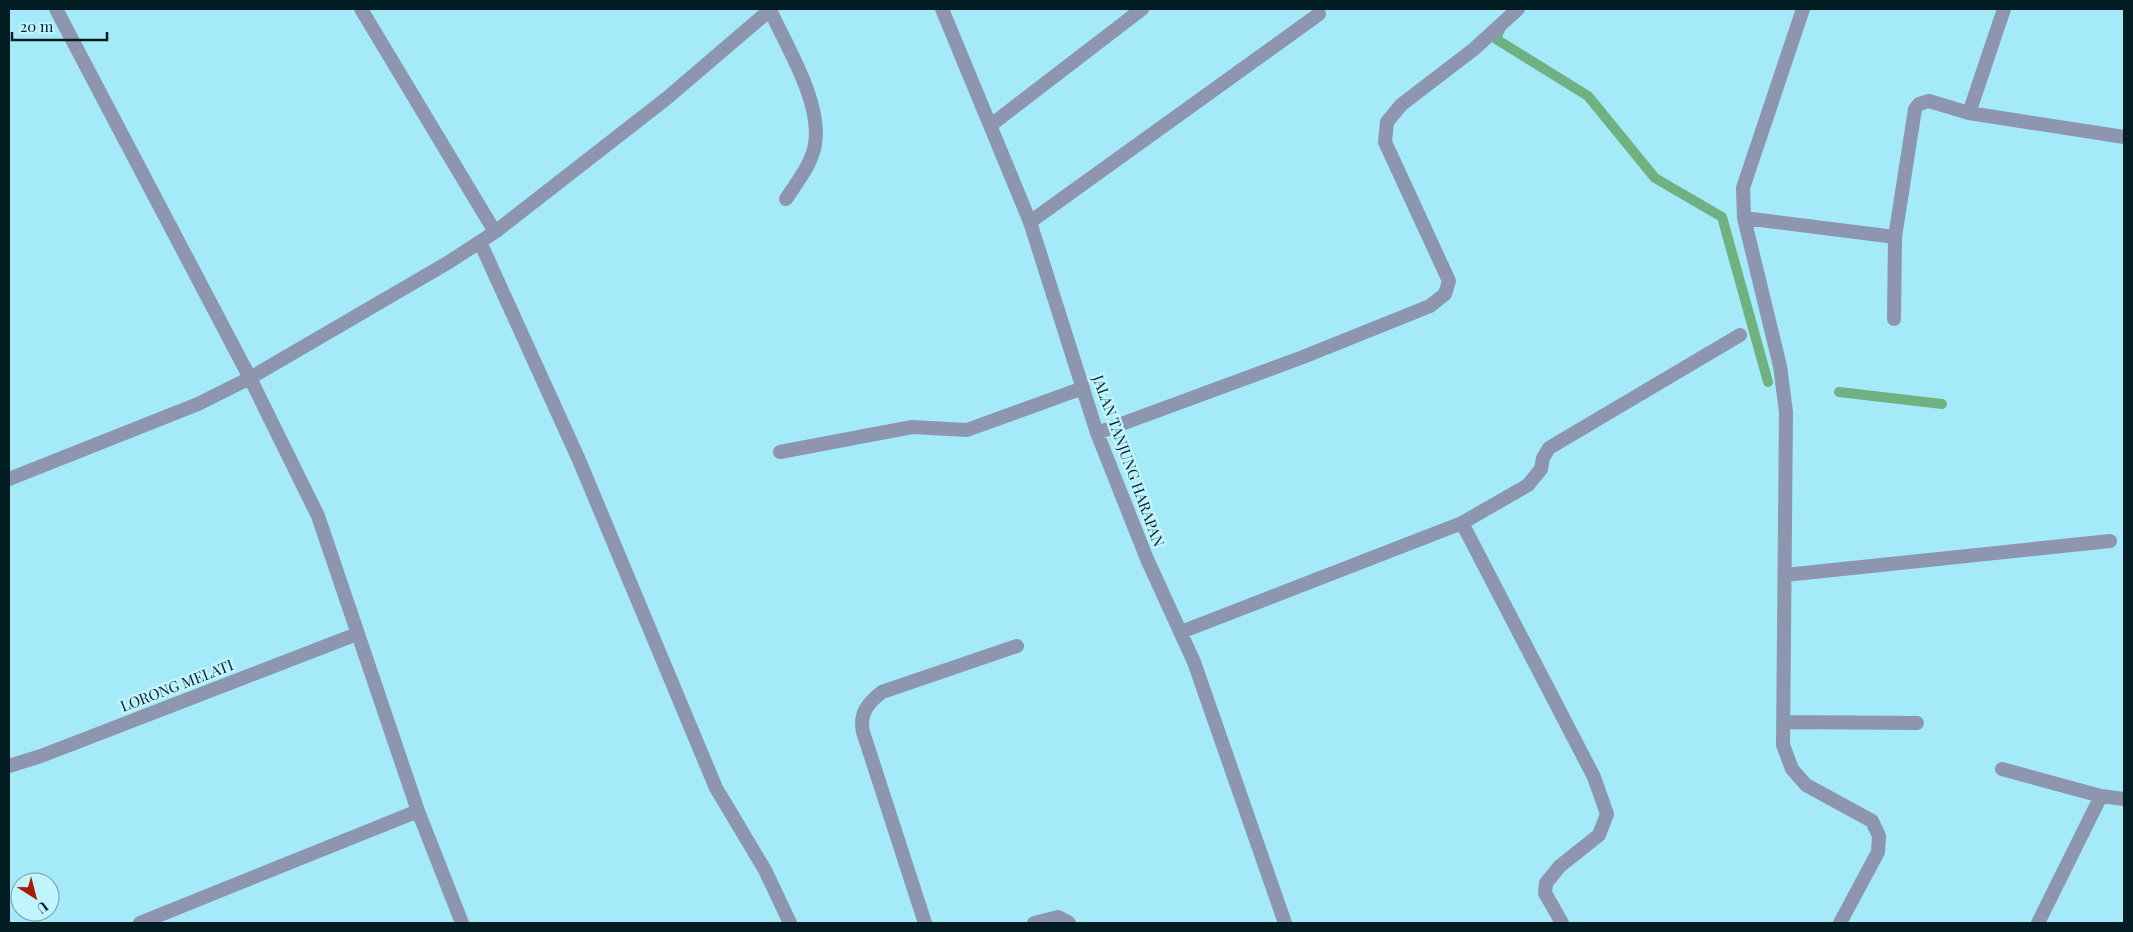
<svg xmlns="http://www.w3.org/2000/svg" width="2133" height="932" font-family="'Playfair Display',serif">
  <rect width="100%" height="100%" fill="#a5eaf9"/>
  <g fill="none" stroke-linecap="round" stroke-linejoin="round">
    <path stroke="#6fb181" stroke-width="10" d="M1501,27l-5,12 92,57 67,82 67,39 46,165
      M1839,392l103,12"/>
    <path stroke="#8d95af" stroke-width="14" d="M56,9l194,369 68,138 100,295 44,112
      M361,9l134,223
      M942,9l88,213 67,211 50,126 47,103 91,261
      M1803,9l-60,179 1,30 36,148 6,46 -3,333 9,24 14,16 66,36 7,15 -1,16 -38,71
      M770,10c17,37 52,93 45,134 -3,20 -18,38 -29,55
      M1969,113l35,-104
      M991,125l151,-116
      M1744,218l151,19
      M1030,222l289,-208
      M480,242l99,218 137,328 49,82 25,53
      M1894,319l1,-82 20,-128 4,-5 10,-3 40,12 155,24
      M1097,433l206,-76 127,-51 15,-12 4,-13 -64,-139 2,-20 14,-17 73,-56 44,-40
      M780,452l132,-25 55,3 116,-42
      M9,479l189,-75 52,-26 199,-116 46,-30 172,-134 104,-89
      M1462,523l132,254 13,37 -8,21 -39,31 -14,17 -1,10 17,30
      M1785,575l325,-34
      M1181,632l281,-109 66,-38 13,-16 2,-11 6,-10 191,-113
      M1784,722l133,1
      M9,766l32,-10 316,-122
      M2002,769l99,27 23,3
      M140,923l278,-112
      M925,923l-62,-191c-4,-19 5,-29 19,-40l135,-46
      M1034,923l24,-6 11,6
      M2038,923l63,-127"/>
  </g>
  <g text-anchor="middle" stroke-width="5" stroke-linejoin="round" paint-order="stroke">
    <g font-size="15" fill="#011d23" stroke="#c1f4ff">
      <text transform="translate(1128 461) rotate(70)" y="5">JALAN TANJUNG HARAPAN</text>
      <text transform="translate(177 686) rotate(-21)" y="5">LORONG MELATI</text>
    </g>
  </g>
  <rect width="2133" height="932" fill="none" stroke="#011d23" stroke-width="20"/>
  <g transform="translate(35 897) rotate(144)"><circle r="24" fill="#c1f4ff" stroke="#749ea7"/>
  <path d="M0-4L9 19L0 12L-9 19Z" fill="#aa1b00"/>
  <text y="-8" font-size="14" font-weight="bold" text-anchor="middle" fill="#011d23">U</text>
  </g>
  <path d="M12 32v8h95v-8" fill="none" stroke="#011d23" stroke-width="2.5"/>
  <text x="20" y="32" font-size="15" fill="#011d23" stroke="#c1f4ff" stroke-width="4" paint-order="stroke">20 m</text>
</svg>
